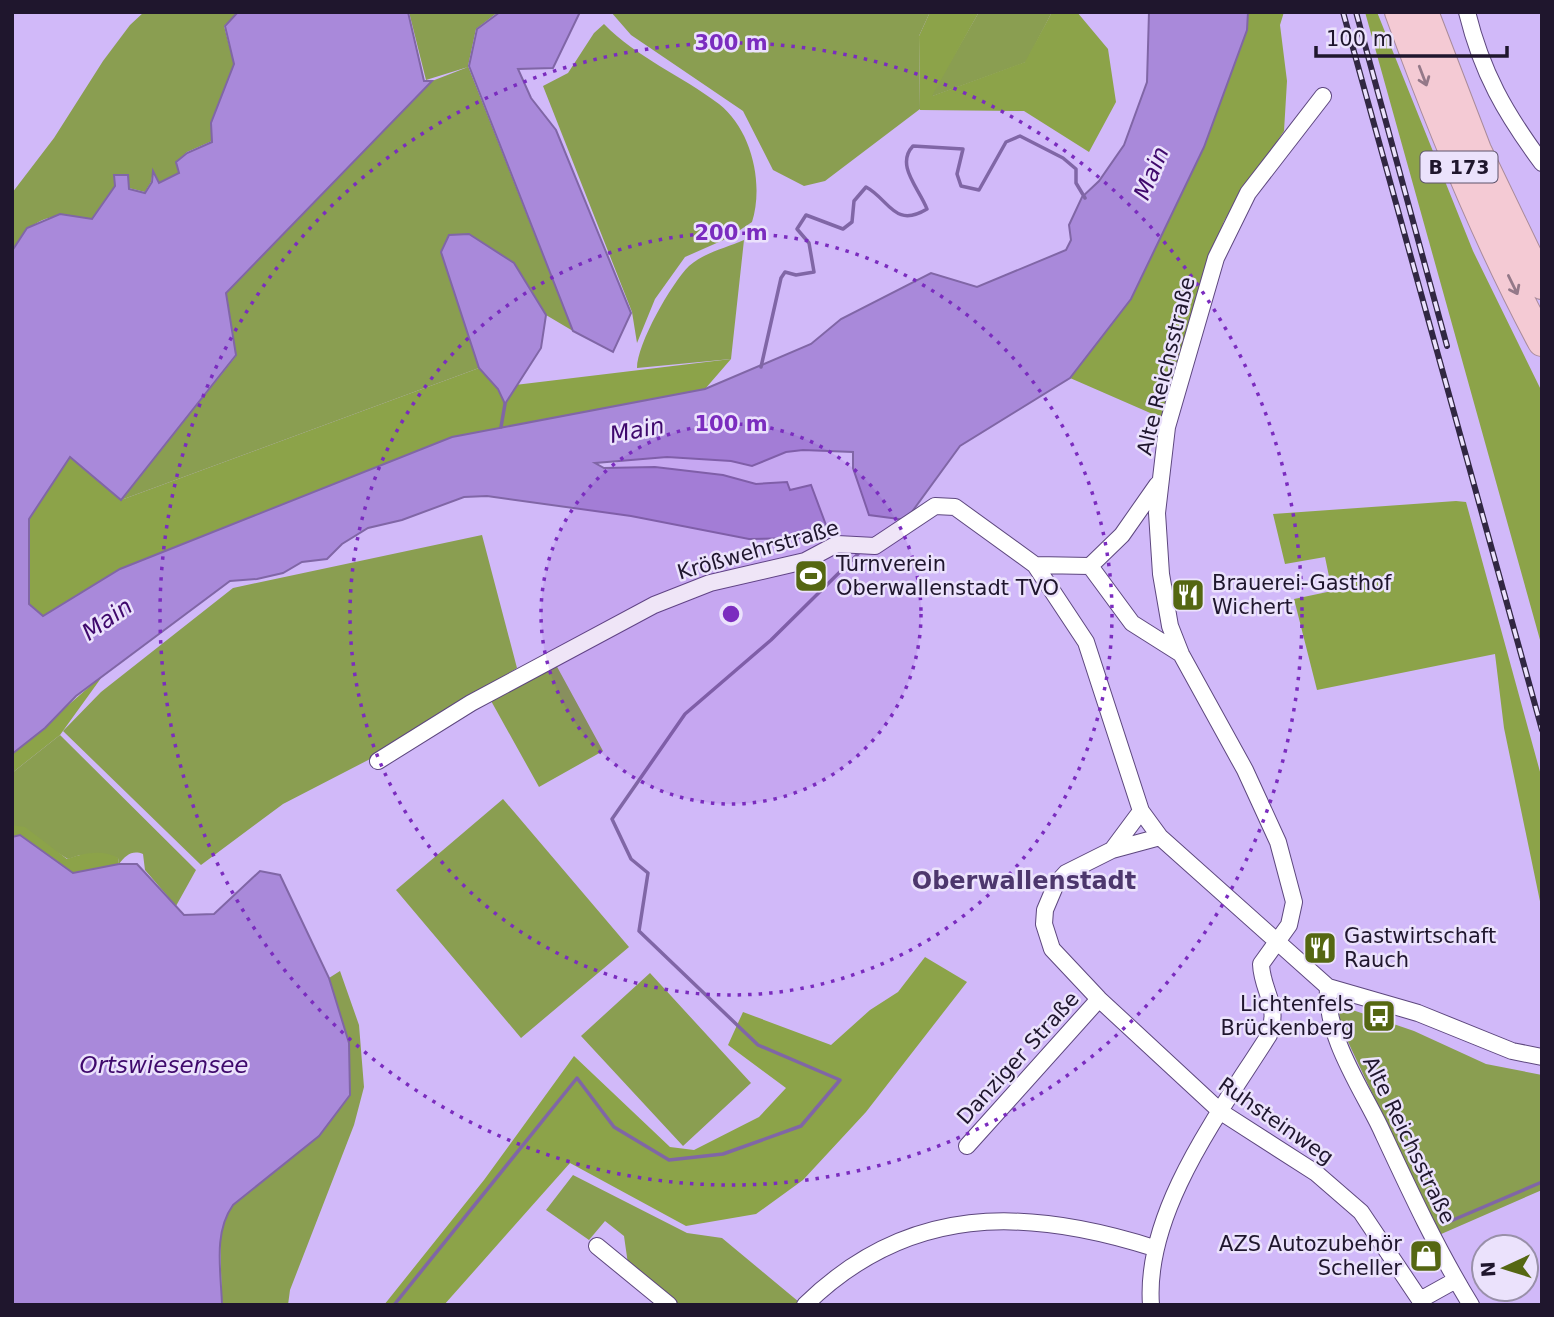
<svg xmlns="http://www.w3.org/2000/svg" width="1554" height="1317" font-family="'DejaVu Sans',sans-serif">
  <rect width="100%" height="100%" fill="#d1b9f9"/>
  <path fill="#8a9e51" d="M144,12h94l-14,14 10,38 -23,59 1,18 -25,11 -11,10 3,11 -21,10 -5,-12 -2,11 -6,10 -16,-4 -1,-13h-14l1,11 -23,33c-42,-6 -56,-5 -80,32v-58l42,-55 49,-77 27,-36z
    M409,12h89l-22,17 -8,37 105,265 -27,-16 -32,-52 -73,-11 38,116 -358,132 115,-144 -10,-63 206,-212 36,-14 -42,13z
    M611,12h319l-11,24 1,73 -95,72 -21,5 -31,-16 -30,-59 -112,-76z
    M979,12h73l-26,50 -96,35z
    M604,24c33,34 77,51 115,80 33,26 45,80 33,118l-24,16 -43,19 -30,42 -18,44 -5,-31 -89,-226 25,-13 26,-40z
    M744,240l-13,119 -94,9c0,-24 34,-84 52,-102 16,-14 37,-18 55,-26z
    M482,535l35,133 -143,89 -91,47 -82,61 -138,-134 38,-39 132,-104z
    M555,663l48,88 -64,36 -49,-88z
    M60,735l136,135 -20,36 -31,-36 -2,-16c-11,-4 -17,1 -24,10l-1,-6 -38,-3 -12,4 -56,-34v-52z
    M503,799l126,148 -108,91 -125,-148z
    M340,971l19,54 5,62 -10,38 -64,165 -2,15h-66l-2,-69 3,-17 126,-176 -20,-65z
    M650,973l101,110 -68,63 -102,-110z
    M1338,1005l76,26 72,33 56,11v115l-103,45 -98,-208z
    M573,1175l114,58 35,5 77,64 -3,3h-118l-50,-41 -4,-28 -19,-15 -16,19 -43,-30z"/>
  <path fill="#8ca349" d="M930,12h49l-47,84 93,-34 27,-50h25l31,37 8,53 -27,50 -65,-41 -104,-1 -1,-74z
    M1248,12h36l-4,13 7,56 -3,50 -60,90 -30,89 -30,109 -94,-41 61,-79 73,-152z
    M1365,12h12l96,239 69,141v255z
    M731,359l-26,30 -253,48 -332,132 -77,48 -14,-13v-85l41,-62 51,43 358,-132 19,21 7,14 10,-18z
    M1456,501l10,1 76,277v132l-38,-183 -9,-74 -178,36 -23,-91 38,-8 -7,-34 -40,7 -12,-50z
    M104,674l-44,61 -48,38v-19z
    M12,825l13,2 42,32c17,-6 36,-10 51,-1l1,6 -46,9 -53,-38 -8,2z
    M925,957l42,25 -101,130 -63,68 -47,34 -70,12 -116,-63 -126,142h-60l100,-125 90,-124 96,91 24,3 65,-33 27,-29 -58,-43 15,-33 88,33 39,-35 28,-18z"/>
  <path fill="#a989da" stroke="#8066a6" stroke-width="2" d="M238,12h170l16,69h8l-206,212 10,62 -115,145 -51,-43 -41,62v85l14,12 77,-47 332,-132 253,-48 106,-45 30,-25 90,-46 46,14 89,-37 5,-10 -2,-15 13,-28 17,-16 25,-36 23,-63 2,-70h99l-1,18 -43,117 -73,152 -61,79 -110,68 -54,74 -37,-5 -16,-47v-16l-50,-2 -17,2 -34,14 -21,-5 -64,-4 -72,6 9,5 51,-1 68,8 33,9 31,-2 3,8 21,-5 15,40 -20,13 -57,1 -118,-23 -144,-20 -23,1 -62,23 -34,8 -26,16 -15,15 -25,3 -19,11 -26,6 -27,2 -154,115 -31,32 -33,26v-503l15,-23 33,-14 32,5 23,-33 -1,-11h14l1,14 16,4 7,-11 1,-11 6,12 20,-10 -3,-11 11,-9 25,-11 -1,-19 23,-59 -9,-38z
    M500,12h80l-27,56 -35,1 13,29 25,32 75,183 -18,39 -40,-21 -104,-265 8,-37z
    M469,234l45,29 32,52 -5,33 -36,56 -7,-15 -19,-21 -38,-116 8,-17z
    M20,835l53,38 46,-9h18l47,51 30,-1 46,-43 20,4 49,103 20,65 1,52 -31,41 -86,69c-20,28 -12,66 -11,100h-210v-468z"/>
  <g fill="none" stroke-linecap="round" stroke-linejoin="round">
    <path stroke="#8066a6" stroke-width="3.5" d="M761,367l20,-89 4,-6 11,3 18,-3 -5,-29 -12,-14 9,-14 37,14 9,-7 2,-21 12,-14c23,12 28,42 61,22 -8,-21 -32,-44 -14,-63l50,3 -6,25 4,12 18,4 27,-48 14,-6 43,22 13,11v14l9,15
      M501,427l4,-23
      M1446,1223l96,-41
      M394,1305l183,-227 37,49 55,33 54,-6 78,-28 39,-46 -82,-35 -119,-114 9,-58 -17,-14 -19,-40 73,-105 86,-74 87,-86"/>
    <defs>
      <path id="street" d="M1467,12c15,61 38,101 75,151
        M1035,565l55,1
        M1090,566l42,57 49,31
        M1090,566l32,-31 35,-50
        M378,761l93,-58 183,-98 56,-22 95,-22 32,-17 38,2 60,-40 20,1 80,58 51,77 55,169 19,26 168,150 90,26 94,38 30,6
        M1141,811l-29,39 -46,23 -10,11 -11,26 -1,14 8,25 47,50 122,113 95,61 45,39 59,88 36,-20
        M1112,850l48,-13
        M1328,987c-3,48 32,99 52,140 28,60 56,121 91,178
        M967,1146l132,-147
        M597,1246l72,59
        M805,1305c103,-101 220,-98 349,-57
        M1151,1305c-7,-94 70,-194 118,-270 11,-31 -7,-43 -8,-71l28,-39 5,-23 -16,-60 -33,-72 -64,-116 -11,-28 -9,-52 -4,-61 10,-86 49,-169 32,-65 75,-97"/>
      <path id="highway" d="M1399,12c41,113 86,224 143,330
        M1424,12l53,138 65,135"/>
    </defs>
    <use href="#street" stroke="#5d477e" stroke-width="18"/>
    <use href="#highway" stroke="#a98b9a" stroke-width="30"/>
    <use href="#street" stroke="#fff" stroke-width="16"/>
    <use href="#highway" stroke="#f4cad4" stroke-width="28"/>
    <defs>
      <path id="rail" d="M1343,12l199,718
        M1356,12l91,334"/>
    </defs>
    <use href="#rail" stroke="#312742" stroke-width="6"/>
    <use href="#rail" stroke="#ebe2fc" stroke-width="3.5" stroke-dasharray="10" stroke-linecap="butt"/>
  </g>
  <defs><path id="oneway-shaft" d="M-6 0H5M1.5-3L5.5 0L1.5 3" fill="none" stroke-width="1.6" stroke-linecap="round" stroke-linejoin="round" transform="scale(1.75)"/></defs>
  <g stroke="#947989">
    <use href="#oneway-shaft" transform="translate(1423 76) rotate(69)"/>
    <use href="#oneway-shaft" transform="translate(1513 285) rotate(64)"/>
  </g>
  <circle cx="731" cy="614" r="190" fill="#7b2cbf" fill-opacity=".12"/>
  <g fill="none" stroke="#7b2cbf" stroke-width="3.5" stroke-dasharray="3.5 7">
    <circle cx="731" cy="614" r="190"/>
    <circle cx="731" cy="614" r="381"/>
    <circle cx="731" cy="614" r="571"/>
  </g>
  <defs>
    <symbol id="stadium-square" viewBox="-11 -11 22 22"><rect x="-9" y="-9" width="18" height="18" rx="4" fill="#556712" stroke="#ebe2fc"/><path d="M0-5a6.5 5 0 1 0 0 10a6.5 5 0 1 0 0-10ZM-3.5-1.8h7v3.6h-7Z" fill="#fff"/></symbol>
    <symbol id="restaurant-square" viewBox="-11 -11 22 22"><rect x="-9" y="-9" width="18" height="18" rx="4" fill="#556712" stroke="#ebe2fc"/><path d="M-5-6h1v4h1v-4h1v4h1v-4h1v5L-1.5 .5V6h-2V.5L-5-1ZM5-6V6H3V1.5H1.5Q1.5-4 5-6Z" fill="#fff"/></symbol>
    <symbol id="bus-square" viewBox="-11 -11 22 22"><rect x="-9" y="-9" width="18" height="18" rx="4" fill="#556712" stroke="#ebe2fc"/><path d="M-5-6H5V4H4V6H2V4H-2V6H-4V4H-5ZM-3.5-4V0h7V-4ZM-3.5 1.2v1.5H-2V1.2ZM2 1.2v1.5H3.5V1.2Z" fill="#fff"/></symbol>
    <symbol id="shop-square" viewBox="-11 -11 22 22"><rect x="-9" y="-9" width="18" height="18" rx="4" fill="#556712" stroke="#ebe2fc"/><path d="M-5-2.5h2.3a2.7 3.5 0 0 1 5.4 0H5L5.5 6h-11ZM-1.5-2.5h3a1.5 2.3 0 0 0-3 0Z" fill="#fff"/></symbol>
  </defs>
  <g fill-rule="evenodd">
    <use href="#stadium-square" x="792" y="557" width="38" height="38"/>
    <use href="#restaurant-square" x="1169" y="576" width="38" height="38"/>
    <use href="#restaurant-square" x="1301" y="929" width="38" height="38"/>
    <use href="#bus-square" x="1360" y="997" width="38" height="38"/>
    <use href="#shop-square" x="1407" y="1237" width="38" height="38"/>
  </g>
  <g text-anchor="middle" stroke-width="5" stroke-linejoin="round" paint-order="stroke">
    <rect fill="#ebe2fc" stroke="#5c536b" stroke-width="2" x="1420.5" y="151.5" width="77" height="31" rx="5"/>
    <g font-size="19" font-weight="bold" fill="#1f162d">
      <text x="1459" y="174">B 173</text>
    </g>
    <g font-size="21" fill="#1f162d" stroke="#ebe2fc">
      <text transform="translate(1166 366) rotate(-76)" y="7">Alte Reichsstraße</text>
      <text transform="translate(758 550) rotate(-16)" y="7">Krößwehrstraße</text>
      <text transform="translate(1018 1058) rotate(-48)" y="7">Danziger Straße</text>
      <text transform="translate(1276 1121) rotate(35)" y="7">Ruhsteinweg</text>
      <text transform="translate(1409 1140) rotate(64)" y="7">Alte Reichsstraße</text>
    </g>
    <g font-size="21" fill="#1f162d" stroke="#ebe2fc" text-anchor="start">
      <text x="836" y="571">Turnverein<tspan x="836" dy="24">Oberwallenstadt TVO</tspan></text>
      <text x="1212" y="590">Brauerei-Gasthof<tspan x="1212" dy="24">Wichert</tspan></text>
      <text x="1344" y="943">Gastwirtschaft<tspan x="1344" dy="24">Rauch</tspan></text>
      <text x="1354" y="1011" text-anchor="end">Lichtenfels<tspan x="1354" dy="24">Brückenberg</tspan></text>
      <text x="1402" y="1251" text-anchor="end">AZS Autozubehör<tspan x="1402" dy="24">Scheller</tspan></text>
    </g>
    <g font-size="23" font-style="italic" fill="#3f096c" stroke="#ebe2fc">
      <text transform="translate(1151 173) rotate(-67)" y="8">Main</text>
      <text transform="translate(637 430) rotate(-11)" y="8">Main</text>
      <text transform="translate(107 619) rotate(-35)" y="8">Main</text>
      <text x="164" y="1073">Ortswiesensee</text>
    </g>
    <g font-size="24" font-weight="bold" fill="#4d376d" stroke="#ebe2fc">
      <text x="1024" y="889">Oberwallenstadt</text>
    </g>
  </g>
  <circle cx="731" cy="614" r="10" fill="#7b2cbf" stroke="#ebe2fc" stroke-width="3.5"/>
  <g font-size="21" text-anchor="middle" font-weight="bold" fill="#7b2cbf" stroke="#ebe2fc" stroke-width="5" stroke-linejoin="round" paint-order="stroke">
    <text x="731" y="50">300 m</text>
    <text x="731" y="240">200 m</text>
    <text x="731" y="431">100 m</text>
  </g>
  <rect width="1554" height="1317" fill="none" stroke="#1f162d" stroke-width="28"/>
  <g transform="translate(1505 1268) rotate(266)"><circle r="33" fill="#ebe2fc" stroke="#9990a9" stroke-width="2"/>
  <path d="M0-5L12 26L0 18L-12 26Z" fill="#556712"/>
  <text y="-10" font-size="19" font-weight="bold" text-anchor="middle" fill="#1f162d">N</text>
  </g>
  <path d="M1316 46v10h191v-10" fill="none" stroke="#1f162d" stroke-width="3.5"/>
  <text x="1326" y="46" font-size="21" fill="#1f162d" stroke="#ebe2fc" stroke-width="5" paint-order="stroke">100 m</text>
</svg>
